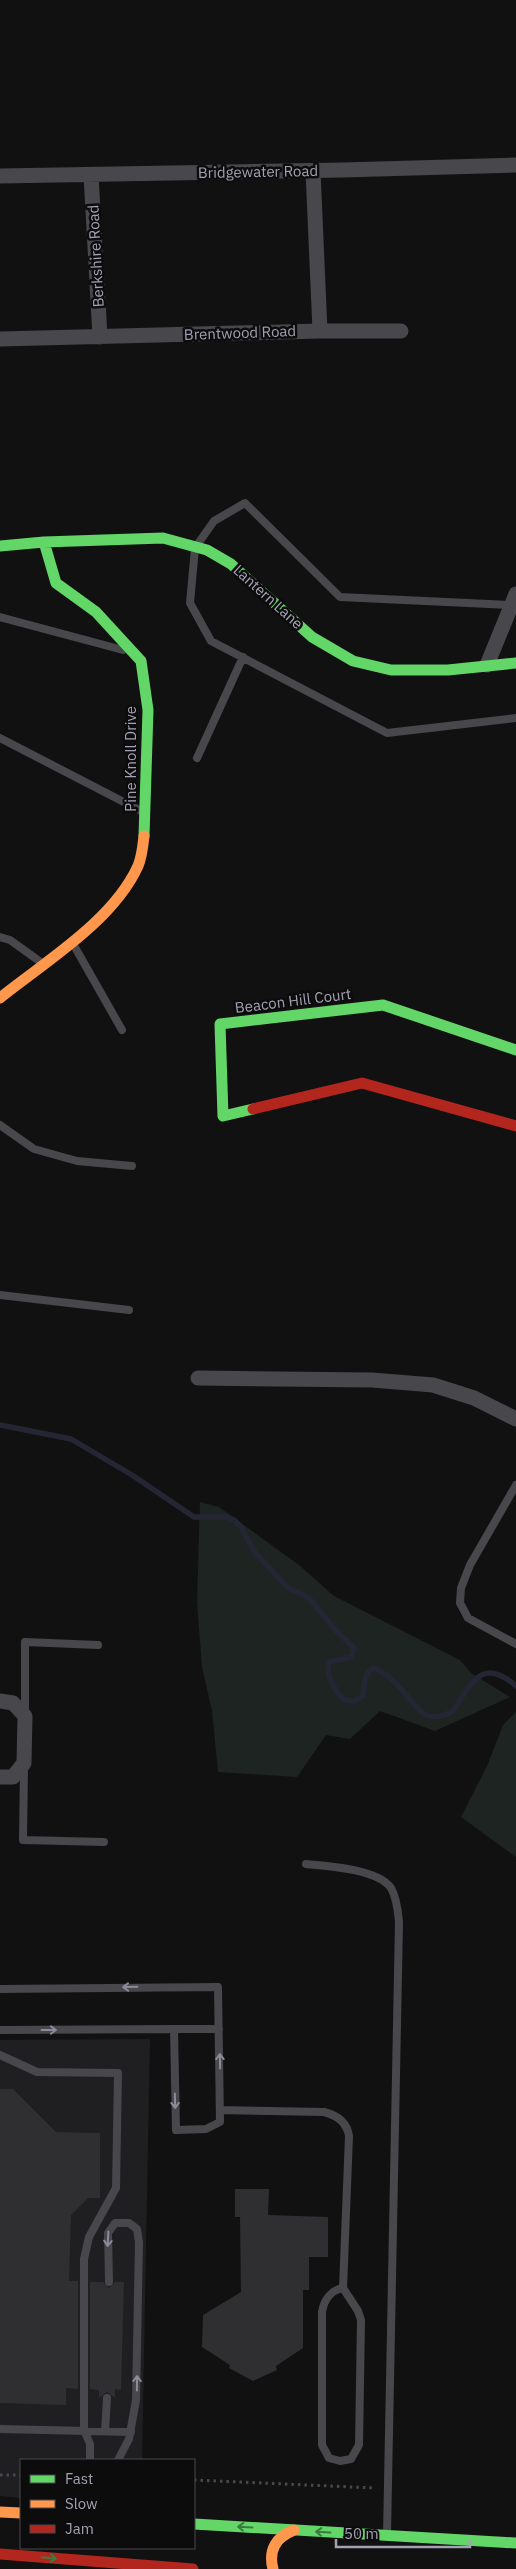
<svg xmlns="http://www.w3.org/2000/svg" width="516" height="2569" font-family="'IBM Plex Sans',sans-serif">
  <rect width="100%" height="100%" fill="#111112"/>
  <path fill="#1f1e20" d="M150,2039l-8,421h-121v38l-21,-2v-456z"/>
  <path fill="#1d2422" d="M200,1502l19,5 80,58 35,31 126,64 11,13 39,24 -75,34 -55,-20 -30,28 -24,-4 -29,42 -79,-5 -6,-61 -10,-44 -5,-65z
    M516,1712v145l-55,-40 26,-51 16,-41z"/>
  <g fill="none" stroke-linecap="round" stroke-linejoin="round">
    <path stroke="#252633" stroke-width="5.5" d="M0,1425l71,14 61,36 62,42h33l7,3 7,7 13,24 33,36 22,11 27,33 18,17 -3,9 -22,5c-4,14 6,28 15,38l10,1 9,-5c2,-11 0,-24 11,-28 22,9 32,30 49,45 8,7 21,3 30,-2 18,-26 28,-56 63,-25"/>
  </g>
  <path fill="#2f2f31" d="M0,2089h13l43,43 44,1v65h-12l-17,17 -2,66h9v108l-12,-1v17l-66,-2z
    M235,2189h34l-1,26 60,2v40h-19v33h-6v58l-27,18 1,4 -24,11 -24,-13 1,-3 -28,-18 1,-32 38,-23 -1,-75h-5z
    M90,2282h13l6,6 6,-6h9l-3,108 -6,-1v9l-8,-6 -8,6v-8l-9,-1z"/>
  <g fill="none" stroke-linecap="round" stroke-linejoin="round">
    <path stroke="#49484e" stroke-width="3" stroke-dasharray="2.5 4" stroke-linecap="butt" d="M0,2475h21
      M194,2480l181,8"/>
    <path stroke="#47474c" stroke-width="8" d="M510,605l-170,-8 -95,-94 -31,18 -19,27 -5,55 21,38 176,92 129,-15
      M0,617l123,33
      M0,738l145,75
      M197,758l46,-101
      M0,937l10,3 32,23
      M72,942l50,88
      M0,1125l34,24 43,12 55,5
      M0,1295l129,15
      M516,1485l-46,80 -9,23 -1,15 8,15 48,26
      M25,1714v-72l73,3
      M24,1765l-1,75 81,2
      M306,1864c22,2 72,5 85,24 6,10 7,24 8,34l-12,612
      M0,1989l218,-2 2,135 -14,7 -30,1 -2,-101 -174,1
      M174,2029h45
      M0,2055l37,17 81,1 -2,115 -27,49 -5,22v171l6,14v16
      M221,2110l103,2c12,3 23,10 25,24l-6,152
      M109,2282l-1,-49 7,-10h14l8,6 2,13 -3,158 -7,39 -11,21
      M343,2288l15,23 3,9 -2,125 -8,14 -11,2 -11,-3 -7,-13v-133c2,-12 9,-22 21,-24z
      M0,2429l131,3
      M105,2431l2,-33"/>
    <path stroke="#47474c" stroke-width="15" d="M91,175l9,162
      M0,176l343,-6 173,-5
      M320,331h81
      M0,339l320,-8 -7,-160
      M487,665l29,-71
      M198,1378l174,2 61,5 41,13 42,21
      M0,1701l13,2 12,13 -1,47 -11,14h-13"/>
    <path stroke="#63d668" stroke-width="11" d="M44,542l12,41 40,29 45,49 7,49 -4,126
      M0,546l44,-4 119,-4 44,12 24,14 81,73 41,24 38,9h57l68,-7
      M253,1109l-30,7 -3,-92 163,-19 133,45
      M194,2524l322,19"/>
    <path stroke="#ff974d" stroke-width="11" d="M0,998c46,-37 113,-77 138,-132 4,-9 5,-21 6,-30
      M0,2512l21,1
      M273,2569c-5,-19 3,-32 21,-39"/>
    <path stroke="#b3261e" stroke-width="11" d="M253,1109l109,-26 154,43
      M0,2554l193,15"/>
  </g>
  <defs><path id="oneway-shaft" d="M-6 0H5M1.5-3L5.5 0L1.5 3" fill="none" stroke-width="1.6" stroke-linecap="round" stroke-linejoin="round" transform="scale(1.25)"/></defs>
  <g stroke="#8d8a9a">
    <use href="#oneway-shaft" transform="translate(130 1987) rotate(179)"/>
    <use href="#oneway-shaft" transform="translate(49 2030)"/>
    <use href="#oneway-shaft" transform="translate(220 2061) rotate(-91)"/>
    <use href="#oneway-shaft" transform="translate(175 2101) rotate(89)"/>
    <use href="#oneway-shaft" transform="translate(108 2239) rotate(93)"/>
    <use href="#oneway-shaft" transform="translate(137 2383) rotate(-89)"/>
  </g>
  <g stroke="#3c7b3f">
    <use href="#oneway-shaft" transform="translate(245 2527) rotate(-177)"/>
    <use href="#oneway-shaft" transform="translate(323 2532) rotate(-177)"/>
    <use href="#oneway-shaft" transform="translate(49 2558) rotate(5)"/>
  </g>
  <g text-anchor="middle" stroke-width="5" stroke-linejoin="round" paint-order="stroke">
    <g font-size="15" fill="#a4a1b4" stroke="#0c0c0d">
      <text transform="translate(258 172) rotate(-1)" y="5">Bridgewater Road</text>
      <text transform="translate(96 256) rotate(-93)" y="5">Berkshire Road</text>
      <text transform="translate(240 333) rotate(-2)" y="5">Brentwood Road</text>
      <text transform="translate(268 597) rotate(42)" y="5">Lantern Lane</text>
      <text transform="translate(131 759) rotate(-90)" y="5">Pine Knoll Drive</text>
      <text transform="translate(293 1001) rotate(-7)" y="5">Beacon Hill Court</text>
    </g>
  </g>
  <rect x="20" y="2459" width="175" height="90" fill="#0c0c0d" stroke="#494850"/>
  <rect x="30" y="2475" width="25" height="8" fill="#63d668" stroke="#494850"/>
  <text x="65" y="2484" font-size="15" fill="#a4a1b4">Fast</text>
  <rect x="30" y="2500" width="25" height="8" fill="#ff974d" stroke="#494850"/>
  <text x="65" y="2509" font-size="15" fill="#a4a1b4">Slow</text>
  <rect x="30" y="2525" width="25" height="8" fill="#b3261e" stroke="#494850"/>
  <text x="65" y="2534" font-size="15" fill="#a4a1b4">Jam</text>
  <path d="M336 2539v8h134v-8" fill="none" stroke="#a4a1b4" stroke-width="2.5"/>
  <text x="344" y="2539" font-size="15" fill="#a4a1b4" stroke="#0c0c0d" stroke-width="4" paint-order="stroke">50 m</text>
</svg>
